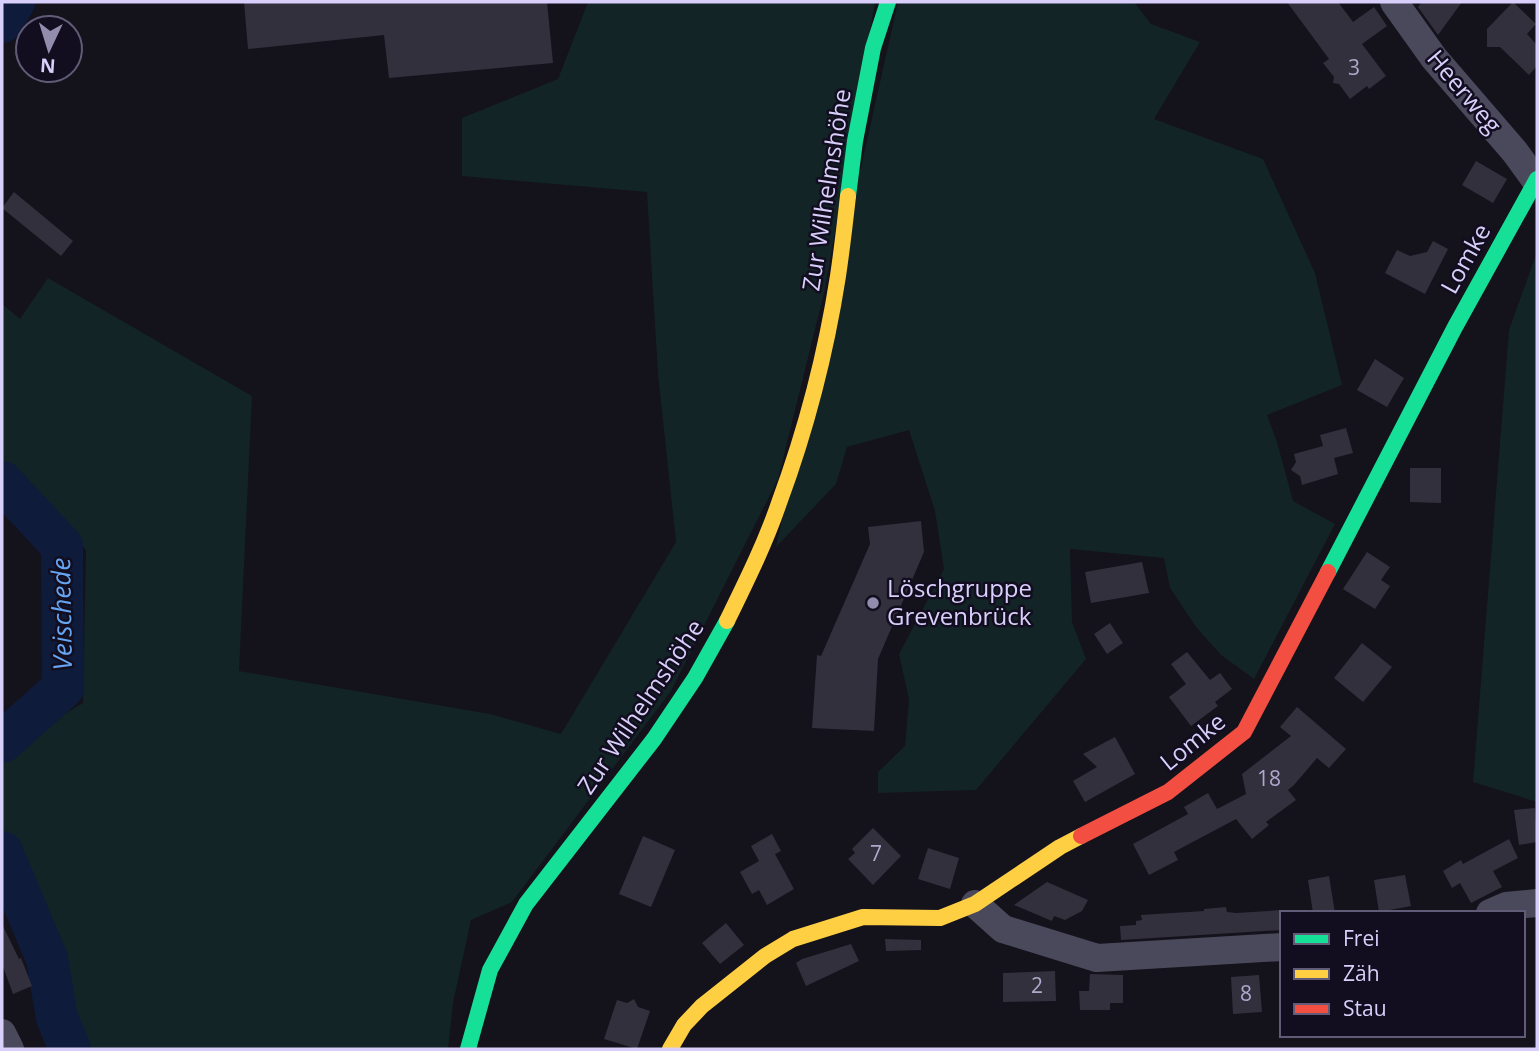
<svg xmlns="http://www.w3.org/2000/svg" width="1539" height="1051" font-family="'Open Sans',sans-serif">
  <rect width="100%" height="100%" fill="#14121b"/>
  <path fill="#122426" d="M588,2h287l-50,287 -47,190 -107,212 -159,211 -41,18 -18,83 -5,46h-370l-76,-176v-121l81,-49 3,-153 -84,-87v-159l18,15 28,-41 204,118 -13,275 251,43 71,20 115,-192 -18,-168 -11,-182 -185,-16v-58l96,-39z
    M898,2h236l17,22 49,18 -46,77 109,40 52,114 27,112 -75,30 10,27 16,59 42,23 -81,155 -33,-24 -25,-28 -26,-39 -6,-30 -94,-9 2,73 14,37 -110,131 -98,3v-21l27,-26 4,-47 -10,-45 45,-85 -9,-58 -26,-81 -62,17 -11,37 -60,63z
    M1537,252v550l-64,-20 36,-452z"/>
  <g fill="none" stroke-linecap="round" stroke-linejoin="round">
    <path stroke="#0f1b3a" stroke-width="42" d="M2,22l12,-20
      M2,482l60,64 1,142 -61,54
      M2,852l45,107 10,59 13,31"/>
  </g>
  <path fill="#33303d" d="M244,2h303l6,61 -164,15 -5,-43 -136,14z
    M1287,2h51l15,20 21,-15 13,19 -25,18 24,32 -17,13 -2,-3 -17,13 -11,-15 -6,-1 1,-6 -11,-14 6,-4z
    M1422,2h40l-24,33 -20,-28z
    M1513,2l23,22 -9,10 10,11v21l-8,9 -29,-28h-13v-18z
    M1476,161l31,18 -14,24 -31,-18z
    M14,192l59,49 -12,15 -59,-48z
    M1433,241l15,8 -23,45 -40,-21 12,-23 13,6 17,-4z
    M1375,359l29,19 -17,29 -30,-17z
    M1346,428l7,25 -19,5 4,16 -36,11 -2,-9 -9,-6 5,-8 -2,-8 29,-8 -3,-11z
    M1410,468h31v35l-31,-1z
    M921,521l3,31 -46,107 -4,72 -62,-3 5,-73 4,1 49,-112 -2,-17z
    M1367,552l23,15 -9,13 9,6 -15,23 -32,-20z
    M1142,562l7,31 -58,10 -6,-31z
    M1110,623l13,20 -16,11 -13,-20z
    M1362,643l30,24 -29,35 -29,-24z
    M1187,652l23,28 10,-7 12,16 -17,13 3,4 -27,20 -22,-29 17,-13 -15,-20z
    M1297,707l49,42 -17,19 -12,-10 -23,27 -6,5 8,10 -30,22 3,3 -17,14 -16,-20 -62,33 4,8 -29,15 -16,-31 55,-30 -4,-7 24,-14 9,16 29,-15 -4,-20 49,-38 -11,-9z
    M1115,737l20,37 -50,28 -12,-21 24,-14 -14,-13z
    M1535,808l2,34 -18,3 -5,-35z
    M873,828l28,28 -28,29 -25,-26 7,-6 -3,-4z
    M772,834l9,17 -6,3 19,35 -27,16 -8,-15 -7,4 -12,-22 19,-11 -8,-15z
    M643,836l32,14 -24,57 -32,-13z
    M1509,839l9,19 -25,13 9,16 -31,16 -11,-20 -8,5 -9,-17 18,-11 2,4z
    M928,848l31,10 -9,31 -32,-10z
    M1405,875l6,31 -32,6 -5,-32z
    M1329,876l6,37h-22l-5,-33z
    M1047,882l41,18 -6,11 -17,9 -11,-4 -2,5 -38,-16z
    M1226,907l1,5 9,1 46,-3v20l-161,10 -1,-14 16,-1v-4l6,-1 -1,-5 63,-4v-2z
    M726,923l18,22 -24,19 -18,-21z
    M2,924l17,35 2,-1 11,28 -19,8 -11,-30z
    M885,939l36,1v10l-35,1z
    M851,944l8,17 -53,25 -10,-23 6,-4z
    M1055,971l1,30 -53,1v-29z
    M1090,974l33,1v28h-13v7h-30l-1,-19h10z
    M1259,975l3,37 -29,2 -2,-37z
    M634,999l4,8 12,4 -13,38 -33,-10 13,-39 10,3z"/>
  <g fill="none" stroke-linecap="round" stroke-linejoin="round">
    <path stroke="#4a485b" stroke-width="28" d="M1394,2l40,56 81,94 21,29
      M975,904l28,25 94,29 185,-11
      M1490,913l16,-7 31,-3
      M2,1033l8,16"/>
    <path stroke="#16e098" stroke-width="16" d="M848,196l7,-55 18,-93 15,-46
      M1328,572l127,-245 82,-148
      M468,1049l22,-79 36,-66 128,-165 41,-61 32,-57"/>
    <path stroke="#ffcf43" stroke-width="16" d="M727,621c19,-39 38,-77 52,-118 27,-73 47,-150 59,-227 4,-27 7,-53 10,-80
      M670,1049l14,-24 18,-19 63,-50 28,-17 70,-22 77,1 35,-14 85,-57 21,-11"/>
    <path stroke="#f24e42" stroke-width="16" d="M1081,836l87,-44 76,-60 84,-160"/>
  </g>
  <circle fill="#938dad" stroke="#120e1f" stroke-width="2.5" cx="873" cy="603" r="7"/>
  <g text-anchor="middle" stroke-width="5" stroke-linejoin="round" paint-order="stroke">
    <g font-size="21" fill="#afa7cc">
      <text x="1354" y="75">3</text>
      <text x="1269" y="786">18</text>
      <text x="876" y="861">7</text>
      <text x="1037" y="993">2</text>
      <text x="1246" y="1001">8</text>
    </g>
    <g font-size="24" fill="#d8cffb" stroke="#120e1f">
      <text transform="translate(1464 92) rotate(50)" y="8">Heerweg</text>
      <text transform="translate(827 190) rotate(-81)" y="8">Zur Wilhelmshöhe</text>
      <text transform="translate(1466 259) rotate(-61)" y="8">Lomke</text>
      <text transform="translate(641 707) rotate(-56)" y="8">Zur Wilhelmshöhe</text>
      <text transform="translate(1193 742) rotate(-39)" y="8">Lomke</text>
    </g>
    <g font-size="24" fill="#d8cffb" stroke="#120e1f" text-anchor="start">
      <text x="887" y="597">Löschgruppe<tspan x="887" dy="28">Grevenbrück</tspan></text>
    </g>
    <g font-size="26" font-style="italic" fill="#65a5f3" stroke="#120e1f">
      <text transform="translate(62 614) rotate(-91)" y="9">Veischede</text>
    </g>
  </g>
  <rect width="1539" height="1051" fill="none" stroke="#d8cffb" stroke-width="7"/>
  <rect x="1280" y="911" width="245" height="126" fill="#120e1f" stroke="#615b77" stroke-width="2"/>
  <rect x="1294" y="934" width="35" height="10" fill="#16e098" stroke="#615b77" stroke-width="2"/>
  <text x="1343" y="946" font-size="21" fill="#d8cffb">Frei</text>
  <rect x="1294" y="969" width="35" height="10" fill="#ffcf43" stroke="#615b77" stroke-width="2"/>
  <text x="1343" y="981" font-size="21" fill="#d8cffb">Zäh</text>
  <rect x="1294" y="1004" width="35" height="10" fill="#f24e42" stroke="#615b77" stroke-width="2"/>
  <text x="1343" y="1016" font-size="21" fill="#d8cffb">Stau</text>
  <g transform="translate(49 49) rotate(184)"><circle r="33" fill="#120e1f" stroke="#615b77" stroke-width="2"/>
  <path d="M0-5L12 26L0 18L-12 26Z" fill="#938dad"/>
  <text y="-10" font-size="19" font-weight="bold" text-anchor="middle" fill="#d8cffb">N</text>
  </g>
</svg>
